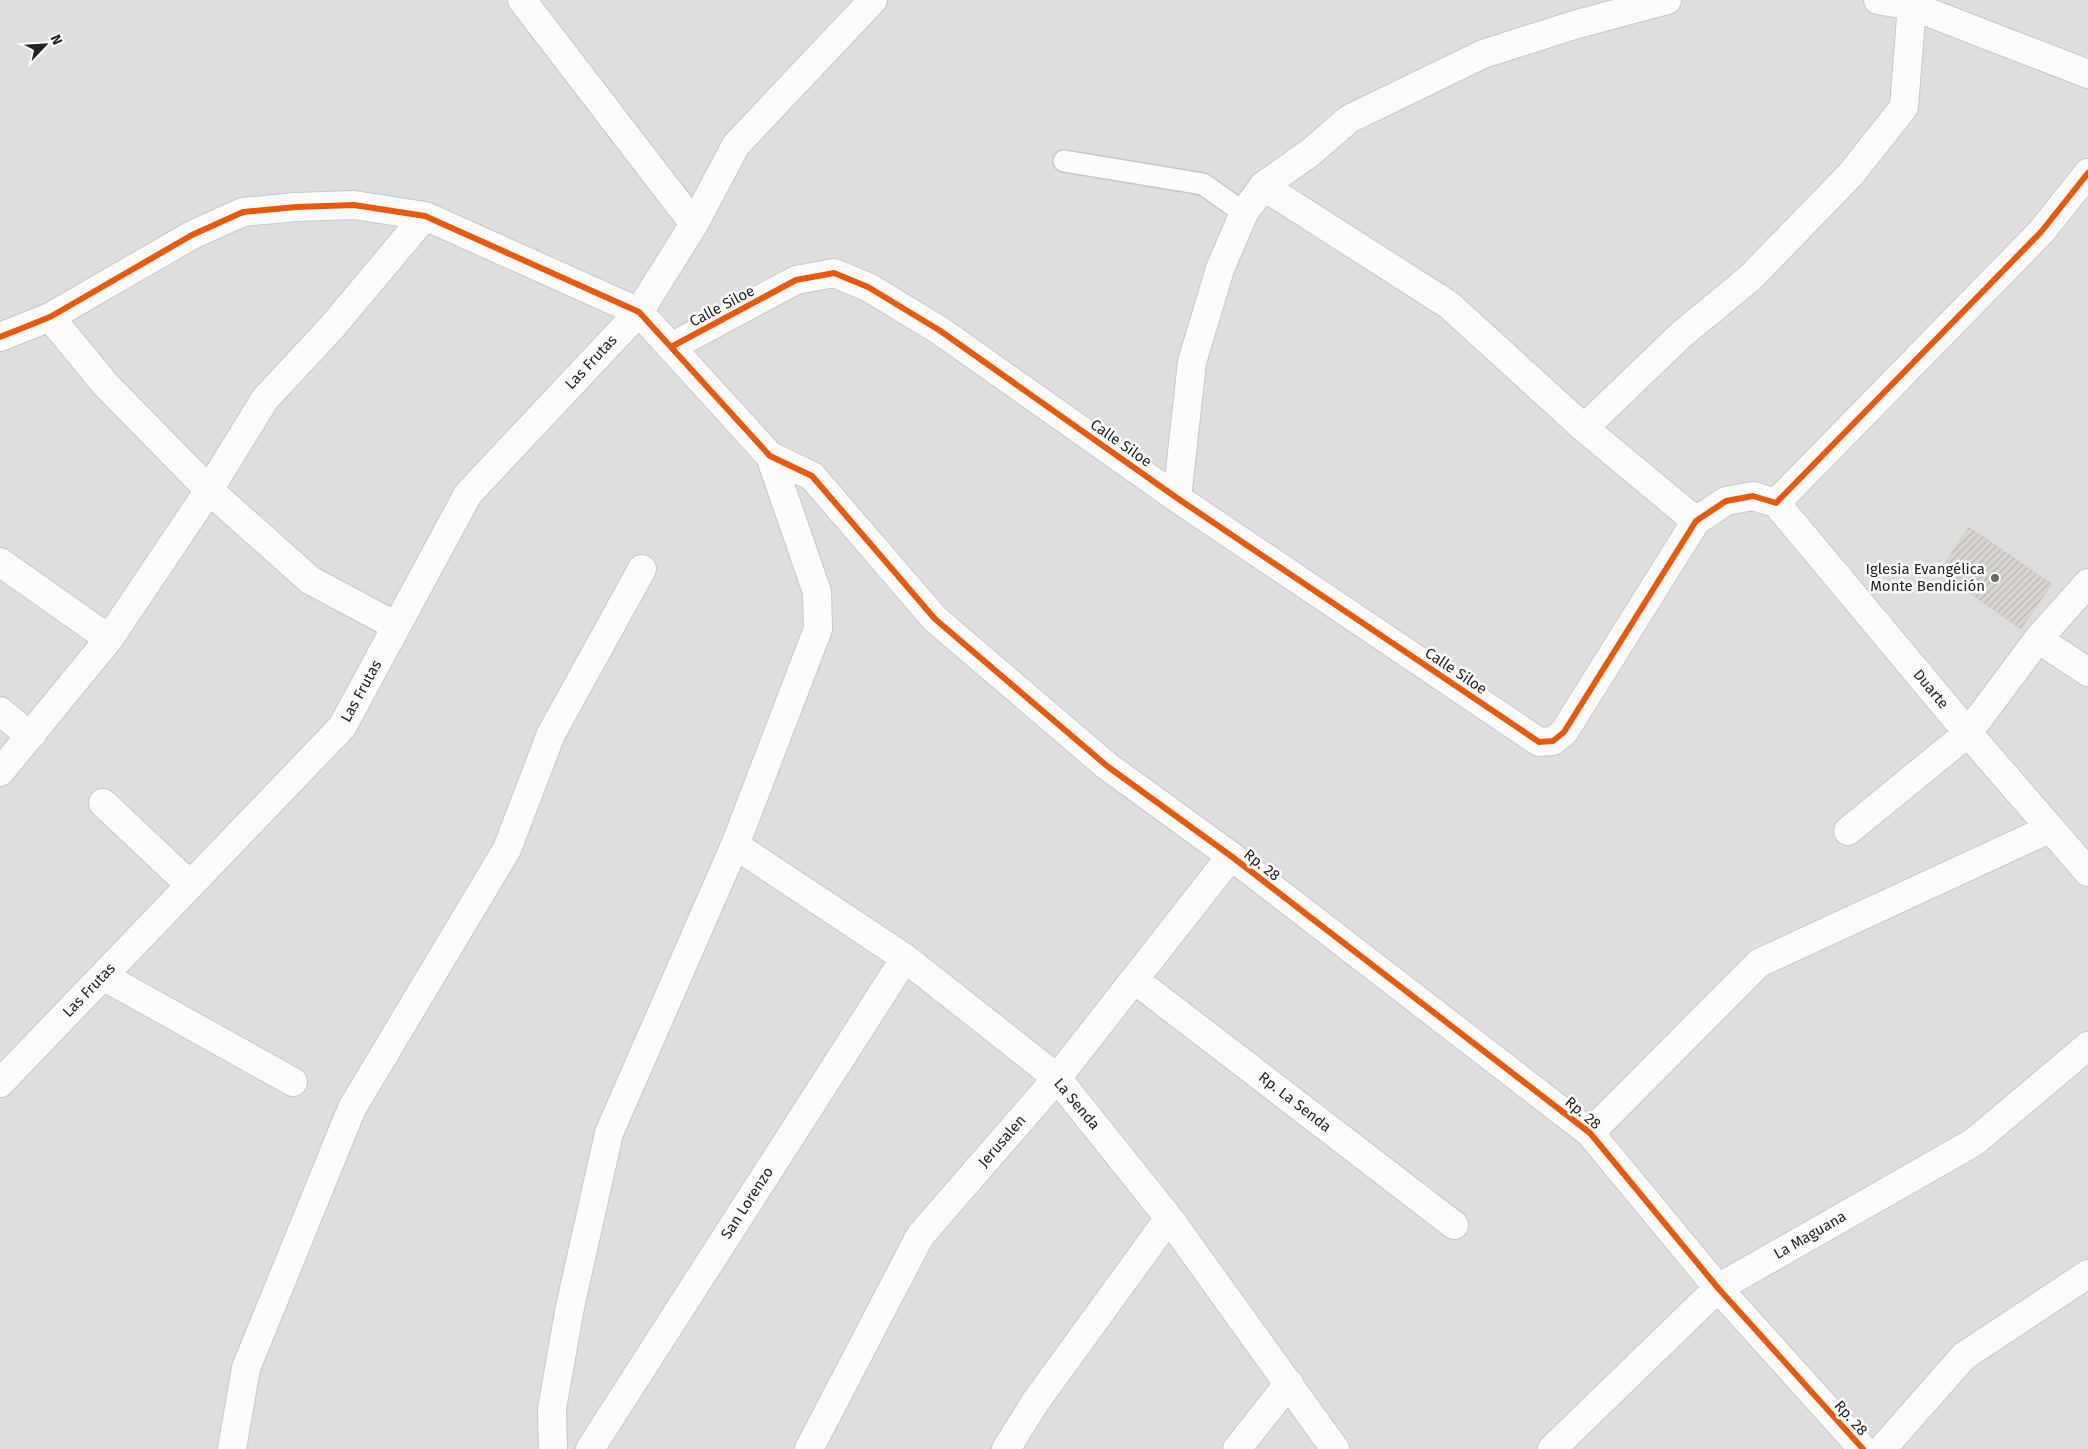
<svg xmlns="http://www.w3.org/2000/svg" width="2088" height="1449" font-family="'Fira Sans',sans-serif">
  <defs>
    <pattern id="building-hatch" width="6" height="6" patternUnits="userSpaceOnUse" patternTransform="scale(1.25)"><rect width="6" height="6" fill="#d7d4d1"/><path d="M-1 1l2-2M0 6l6-6M5 7l2-2" fill="none" stroke="#b8b6b3"/></pattern>
  </defs>
  <rect width="100%" height="100%" fill="#f0eeea"/>
  <path fill="#dfdedc" d="M0,0h2088v1449h-2088z"/>
  <path fill="url(#building-hatch)" stroke="#d3d0cc" d="M1969,527l83,57 -31,45 -82,-57z"/>
  <g fill="none" stroke-linecap="round" stroke-linejoin="round">
    <defs>
      <path id="service" d="M1064,161l139,23 41,29"/>
      <path id="minor" d="M522,0l172,224
        M1878,0l34,6 176,68
        M1263,186l48,-34 38,-33 134,-65 91,-29 93,-25
        M50,317l56,68 103,105 101,90 86,46
        M0,337l50,-20 142,-82 51,-23 53,-5 58,-2 71,11 214,96 131,144 42,20 123,143 172,147 124,90 359,277 128,155 145,161
        M671,347l125,-67 38,-7 34,14 71,43 238,168 362,244 14,-1 11,-9 132,-211 30,-20 27,-5 23,7 265,-271 47,-59
        M1584,428l98,-94 68,-56 101,-104 53,-67 8,-101
        M1177,498l15,-136 28,-93 24,-56 19,-27 186,119 135,123 112,93
        M1776,503l192,230 120,139
        M0,562l109,77
        M2038,639l50,33
        M0,711l23,19 10,3
        M0,772l109,-133 100,-149 56,-91 67,-72 93,-111
        M103,803l87,82
        M1848,831l120,-98 70,-94 50,-56
        M735,845l170,113 152,120 112,140 166,231
        M103,976l190,106
        M1135,980l319,245
        M0,1083l342,-356 126,-233 171,-182 55,-88 42,-79 137,-145
        M1590,1133l169,-170 290,-134
        M232,1449l14,-81 106,-260 155,-259 44,-115 91,-165
        M553,1449l-1,-40 18,-102 39,-174 126,-288 83,-216 -1,-37 -47,-136
        M590,1449l315,-491
        M809,1449l111,-213 137,-158 174,-222
        M1006,1449l30,-48 133,-183
        M1237,1449l52,-66
        M1552,1449l166,-161 256,-146 114,-96
        M1882,1449l82,-93 124,-82"/>
    </defs>
    <use href="#service" stroke="#c9c8c6" stroke-width="24"/>
    <use href="#minor" stroke="#c9c8c6" stroke-width="30"/>
    <use href="#service" stroke="#fdfcfc" stroke-width="21"/>
    <use href="#minor" stroke="#fdfcfc" stroke-width="28"/>
    <defs>
      <path id="cycleway" d="M0,337l50,-20 142,-82 51,-23 53,-5 58,-2 71,11 214,96 131,144 42,20 123,143 172,147 124,90 359,277 128,155 145,161
        M671,347l125,-67 38,-7 34,14 71,43 238,168 362,244 14,-1 11,-9 132,-211 30,-20 27,-5 23,7 265,-271 47,-59"/>
    </defs>
    <use href="#cycleway" stroke="#fff" stroke-width="9"/>
    <use href="#cycleway" stroke="#e8590c" stroke-width="6"/>
  </g>
  <circle fill="#6a6968" stroke="#fff" stroke-width="2" cx="1995" cy="578" r="5"/>
  <g text-anchor="middle" stroke-width="5" stroke-linejoin="round" paint-order="stroke">
    <g font-size="15" fill="#222" stroke="#fff">
      <text transform="translate(722 306) rotate(-28)" y="5">Calle Siloe</text>
      <text transform="translate(591 362) rotate(-47)" y="5">Las Frutas</text>
      <text transform="translate(1121 443) rotate(35)" y="5">Calle Siloe</text>
      <text transform="translate(1456 671) rotate(34)" y="5">Calle Siloe</text>
      <text transform="translate(1931 689) rotate(50)" y="5">Duarte</text>
      <text transform="translate(361 691) rotate(-61)" y="5">Las Frutas</text>
      <text transform="translate(1262 865) rotate(38)" y="5">Rp. 28</text>
      <text transform="translate(89 990) rotate(-46)" y="5">Las Frutas</text>
      <text transform="translate(1295 1102) rotate(38)" y="5">Rp. La Senda</text>
      <text transform="translate(1077 1104) rotate(50)" y="5">La Senda</text>
      <text transform="translate(1583 1113) rotate(40)" y="5">Rp. 28</text>
      <text transform="translate(1002 1141) rotate(-49)" y="5">Jerusalen</text>
      <text transform="translate(747 1203) rotate(-57)" y="5">San Lorenzo</text>
      <text transform="translate(1810 1235) rotate(-30)" y="5">La Maguana</text>
      <text transform="translate(1851 1418) rotate(48)" y="5">Rp. 28</text>
    </g>
    <g font-size="15" fill="#222" stroke="#fff" text-anchor="end">
      <text x="1985" y="574">Iglesia Evangélica<tspan x="1985" dy="17">Monte Bendición</tspan></text>
    </g>
  </g>
  <g transform="translate(45 45) rotate(65)" stroke="#ffffff" stroke-width="4" paint-order="stroke">
  <path d="M0-4L9 19L0 12L-9 19Z" fill="#222222"/>
  <text y="-8" font-size="14" font-weight="bold" text-anchor="middle" fill="#222222">N</text>
  </g>
</svg>
